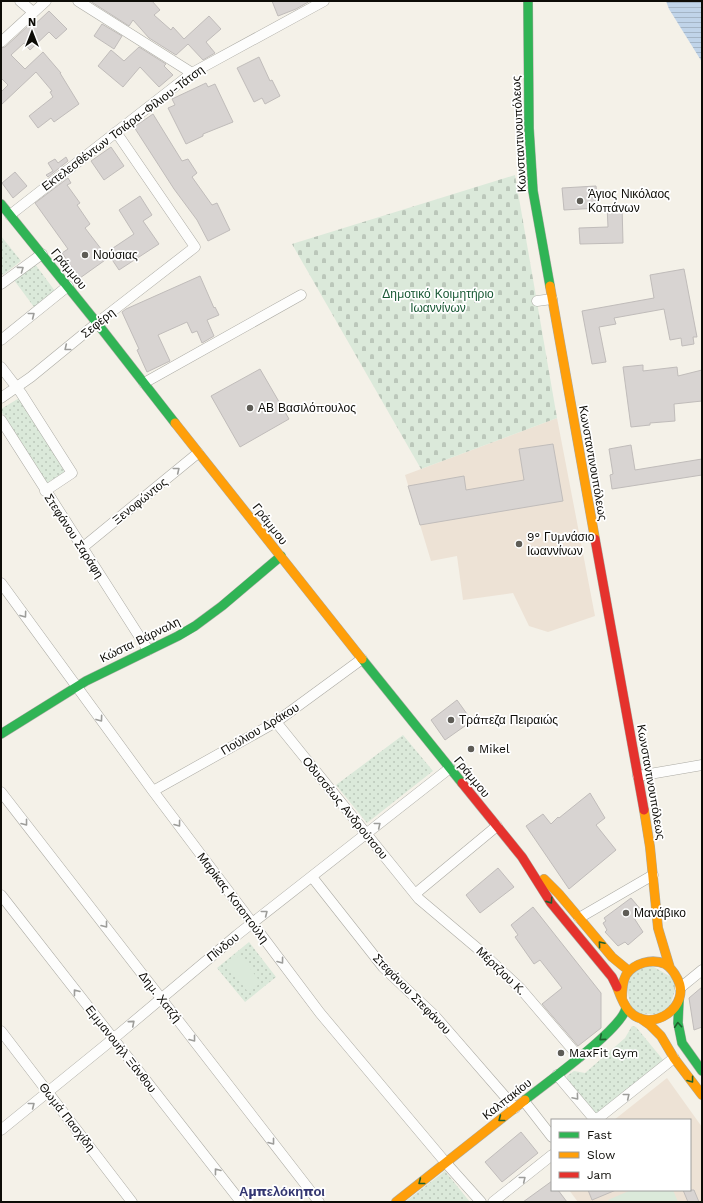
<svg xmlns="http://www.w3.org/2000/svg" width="703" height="1203" font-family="'Work Sans',sans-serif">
  <defs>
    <pattern id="cemetery-stones" width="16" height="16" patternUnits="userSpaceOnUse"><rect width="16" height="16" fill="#dbe9da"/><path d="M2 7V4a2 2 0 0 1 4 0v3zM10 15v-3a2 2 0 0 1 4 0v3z" fill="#bbc7ba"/></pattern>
    <pattern id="park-dots" width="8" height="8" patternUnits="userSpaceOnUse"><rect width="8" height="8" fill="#dbe9da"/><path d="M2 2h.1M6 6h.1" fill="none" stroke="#bbc7ba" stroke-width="1.8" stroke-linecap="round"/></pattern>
    <pattern id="water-rules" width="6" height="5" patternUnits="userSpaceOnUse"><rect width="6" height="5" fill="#c0d4e9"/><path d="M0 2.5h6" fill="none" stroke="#a4b5c6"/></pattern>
  </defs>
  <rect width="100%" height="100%" fill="#f4f1e8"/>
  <path fill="#ede2d5" d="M557,418l38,198 -47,16 -19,-6 -16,-33 -50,7 -6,-44 -26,5 -26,-86z
    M667,1078l35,49v75h-124l-9,-12h121v-70h-76z"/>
  <path fill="url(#cemetery-stones)" d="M515,175l42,243 -136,51 -129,-225z"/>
  <path fill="url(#park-dots)" d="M1,236l20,25 -18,14 -2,-3z
    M35,264l20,27 -21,16 -20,-27z
    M21,397l47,73 -21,13 -46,-72v-2z
    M403,735l30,36 -66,52 -31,-38z
    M249,942l27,35 -31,25 -28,-34z
    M647,963l31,18 -11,34 -35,-2 -7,-34z
    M632,1026l4,1 28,34 -68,55 -29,-37v-3l7,-5 11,2 40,-35z
    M445,1171l25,31h-65z"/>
  <path fill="#dbe9da" d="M240,955l21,28 -13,9 -21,-27z
    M631,1190h42l5,12h-69l-1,-2z"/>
  <path fill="url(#water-rules)" d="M666,1h36v61l-33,-53z"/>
  <path fill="#d8d4d2" stroke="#c0bcba" d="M90,1h62l8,9 -6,5 17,15 2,-3 11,12 25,-23 12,13 -15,13 9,11 -12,7 -15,-16 -12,11 -27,-17 -16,-18 -4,6z
    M272,1h38l-14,8 -18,7z
    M49,11l18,18 -11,10 -7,-7 -19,18 -6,-7 -13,12 14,14 18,-17 18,21h-1l19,31 -25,18 -3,-4 -13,10 -9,-12 24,-19 -3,-5 2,-1 -16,-19 -35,33v-13l7,-7 -7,-7v-30l4,-1 24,-22 2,3z
    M102,24l20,12 -8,13 -20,-13z
    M139,47l27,17 -2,2 9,9 -14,12 -19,-20 -17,20 -25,-21 13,-16 13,11z
    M259,57l11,24 2,-1 8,16 -15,8 -3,-6 -8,4 -17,-34z
    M206,83l2,4 7,-3 18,38 -30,12v2l-17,8 -18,-36 7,-3 -3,-6z
    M153,114l29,47 6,-2 9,14 -5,4 20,28 5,-2 13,27 -22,11 -11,-21 -23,-31 -40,-62z
    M111,147l13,19 -20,14 -13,-19z
    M66,157l2,4 -20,16 -2,-2 7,-4 -5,-8 7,-4 3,4z
    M15,172l12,14 -14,12 -11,-15z
    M68,178l3,5 -4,2 13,18 -3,2 13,19 -5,4 23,30 -28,20 -18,-25 6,-4 -33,-46z
    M596,186l2,22 -34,2 -2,-22z
    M140,196l12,19 -9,6 16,23 -40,26 -12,-18 27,-18 -15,-24z
    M607,205h15l1,38 -43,1 -1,-16 29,-1z
    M684,269l13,68h-4l1,7 -12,2 -1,-8 -11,2 -6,-31 -50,9 2,6 -17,3 7,35 -14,2 -10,-53 72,-13 -4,-23z
    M200,276l14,32 1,-1 4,8 -12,5 7,16 -12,7 -5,-12 -5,2 -5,-11 -29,13 12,26 -23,11 -10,-22 2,-1 -17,-37 4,-3z
    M643,365v6l34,-4 1,9 24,-6v31l-28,3 1,17 -25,2v2l-19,2 -8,-60z
    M260,369l29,50 -49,28 -29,-51z
    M553,444l10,57 -143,24 -12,-39 56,-10 2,14 58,-10 -5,-31z
    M631,445l4,25 67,-11v16l-90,14 -2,-14 3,-1 -4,-25z
    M457,700l15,21 -27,19 -14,-20z
    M590,793l15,25 -9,7 20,25 -47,39 -43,-63 17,-12 8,10 7,-7 1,1z
    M498,868l16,19 -34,26 -14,-18z
    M631,898l11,13 -8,7 9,14 -15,13 -3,-3 -7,4 -13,-14 2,-2 -4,-7 3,-2 -2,-3z
    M533,907l68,86v35l-23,18 -36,-42 20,-16 -22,-28 -6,4 -19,-27 3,-2 -7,-10z
    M702,987v40l-8,3 -5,-32z
    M521,1132l17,21 -36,29 -17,-20z
    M552,1181v9h6l9,12h-44z
    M588,1190h28l-24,10z
    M683,1190h11l5,12h-11z"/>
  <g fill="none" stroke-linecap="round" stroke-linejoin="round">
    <defs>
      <path id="street" d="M20,1l13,11
        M78,1l114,72
        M1,42l45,-41
        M10,215l182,-142 132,-72
        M1,284l41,-30
        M537,301l15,-2
        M1,340l67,-54
        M1,367l20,26 51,80 -27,18
        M144,383l157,-88
        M1,398l30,-21 66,-54 98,-76 -79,-115
        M1,420l147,230
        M82,548l116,-95
        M1,583l152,208 167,222 126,150 35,39
        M276,722l143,177 58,49 43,40 59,69
        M638,776l64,-11
        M153,791l123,-69 86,-63
        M1,792l318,410
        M312,877l71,90 52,49 80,92
        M415,894l82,-68
        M1,895l240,307
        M579,918l74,-43
        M680,988l22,-18
        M1,1031l131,171
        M557,1075l38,45
        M524,1101l28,36
        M596,1120l78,-62
        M1,1130l112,-91 124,-104 213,-167
        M493,1202l59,-47"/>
      <path id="fast" d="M528,1l1,127 4,63 17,95
        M1,204l96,119 78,100
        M362,659l100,124
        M1,734l85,-53 92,-45 17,-10 27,-20 59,-50
        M679,1000l-1,23 4,20 20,28
        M525,1100c20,-16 97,-71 101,-92"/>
      <path id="slow" d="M550,286l45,253
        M175,423l187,236
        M644,810l6,37 8,81 12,40
        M544,879l15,15 53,63 17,14
        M617,987c3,8 6,17 12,24 22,24 64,-5 48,-33 -3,-6 -7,-11 -12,-14 -13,-6 -31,-1 -39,11 -4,7 -4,16 -4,24
        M640,1018l10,7 11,11 13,22 28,37
        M396,1202l129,-102"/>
      <path id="jam" d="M595,539l49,271
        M462,783l60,74 29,46 61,74 5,10"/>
    </defs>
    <use href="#street" stroke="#abaaa3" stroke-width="11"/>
    <use href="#fast" stroke="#abaaa3" stroke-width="10"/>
    <use href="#slow" stroke="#abaaa3" stroke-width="10"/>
    <use href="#jam" stroke="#abaaa3" stroke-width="10"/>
    <use href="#street" stroke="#fdfdfc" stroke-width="10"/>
    <use href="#fast" stroke="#30b455" stroke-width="9"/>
    <use href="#slow" stroke="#ff9f0a" stroke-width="9"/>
    <use href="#jam" stroke="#e5322d" stroke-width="9"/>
  </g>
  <defs><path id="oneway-chevron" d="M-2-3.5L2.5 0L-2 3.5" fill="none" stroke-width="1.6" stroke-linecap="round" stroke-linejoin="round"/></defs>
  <g stroke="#9d9d9a">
    <use href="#oneway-chevron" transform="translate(21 269) rotate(-36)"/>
    <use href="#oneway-chevron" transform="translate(32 315) rotate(-38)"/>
    <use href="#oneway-chevron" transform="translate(67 348) rotate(141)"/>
    <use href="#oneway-chevron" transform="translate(177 470) rotate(-39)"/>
    <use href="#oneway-chevron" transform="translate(24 615) rotate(54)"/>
    <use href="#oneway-chevron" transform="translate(100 719) rotate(54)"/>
    <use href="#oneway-chevron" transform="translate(25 823) rotate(52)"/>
    <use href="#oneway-chevron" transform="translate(178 824) rotate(53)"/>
    <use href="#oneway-chevron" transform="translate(378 825) rotate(-39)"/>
    <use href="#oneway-chevron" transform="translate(265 913) rotate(-38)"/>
    <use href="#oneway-chevron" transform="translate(105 925) rotate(52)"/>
    <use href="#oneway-chevron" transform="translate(281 961) rotate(53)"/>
    <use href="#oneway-chevron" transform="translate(76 992) rotate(-128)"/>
    <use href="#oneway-chevron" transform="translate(132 1023) rotate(-40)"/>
    <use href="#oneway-chevron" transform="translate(193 1039) rotate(52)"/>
    <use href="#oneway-chevron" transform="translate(627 1096) rotate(-39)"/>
    <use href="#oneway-chevron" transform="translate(576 1097) rotate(50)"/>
    <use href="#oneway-chevron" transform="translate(32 1105) rotate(-38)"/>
    <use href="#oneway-chevron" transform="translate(272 1142) rotate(52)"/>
    <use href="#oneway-chevron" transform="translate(217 1171) rotate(-128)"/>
    <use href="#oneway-chevron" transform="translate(523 1179) rotate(-39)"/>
  </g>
  <g stroke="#1e602e">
    <use href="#oneway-chevron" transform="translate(550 901) rotate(55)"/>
    <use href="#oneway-chevron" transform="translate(601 944) rotate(-130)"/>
    <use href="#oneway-chevron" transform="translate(678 1025) rotate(-94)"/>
    <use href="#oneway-chevron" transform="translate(602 1038) rotate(140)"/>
    <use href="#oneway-chevron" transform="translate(691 1080) rotate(53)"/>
    <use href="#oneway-chevron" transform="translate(501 1119) rotate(142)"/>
    <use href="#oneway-chevron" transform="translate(421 1182) rotate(142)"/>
  </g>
  <g fill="#5e5c56" stroke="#fff" stroke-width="1.5">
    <circle cx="580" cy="201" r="4"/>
    <circle cx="85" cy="255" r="4"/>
    <circle cx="250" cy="408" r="4"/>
    <circle cx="519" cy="544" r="4"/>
    <circle cx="451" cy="720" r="4"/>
    <circle cx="471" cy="749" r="4"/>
    <circle cx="626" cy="913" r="4"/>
    <circle cx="561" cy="1053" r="4"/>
  </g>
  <g text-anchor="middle" stroke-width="3.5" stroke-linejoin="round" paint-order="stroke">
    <g font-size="12" fill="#0d0c07" stroke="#fff">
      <text transform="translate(123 128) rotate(-37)" y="4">Εκτελεσθέντων Τσιάρα-Φίλιου-Τάτση</text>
      <text transform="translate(519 134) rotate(-93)" y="4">Κωνσταντινουπόλεως</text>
      <text transform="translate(69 269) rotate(51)" y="4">Γράμμου</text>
      <text transform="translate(98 323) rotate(-39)" y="4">Σεφέρη</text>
      <text transform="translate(593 463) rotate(80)" y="4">Κωνσταντινουπόλεως</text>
      <text transform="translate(140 501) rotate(-39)" y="4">Ξενοφώντος</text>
      <text transform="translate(270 524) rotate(52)" y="4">Γράμμου</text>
      <text transform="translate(74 536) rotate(57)" y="4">Στεφάνου Σαράφη</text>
      <text transform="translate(140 640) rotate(-26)" y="4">Κώστα Βάρναλη</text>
      <text transform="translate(260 729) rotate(-31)" y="4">Πούλιου Δράκου</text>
      <text transform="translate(472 777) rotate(51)" y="4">Γράμμου</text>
      <text transform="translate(651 782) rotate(80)" y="4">Κωνσταντινουπόλεως</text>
      <text transform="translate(345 808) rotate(51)" y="4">Οδυσσέως Ανδρούτσου</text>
      <text transform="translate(233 898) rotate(53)" y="4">Μαρίκας Κοτοπούλη</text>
      <text transform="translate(223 947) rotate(-39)" y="4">Πίνδου</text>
      <text transform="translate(501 971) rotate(44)" y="4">Μέρτζιου Κ.</text>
      <text transform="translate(412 994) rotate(46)" y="4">Στεφάνου Στεφάνου</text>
      <text transform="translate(160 997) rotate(52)" y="4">Δημ. Χατζή</text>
      <text transform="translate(121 1049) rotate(52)" y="4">Εμμανουήλ Ξάνθου</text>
      <text transform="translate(507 1099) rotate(-38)" y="4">Καλπακίου</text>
      <text transform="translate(67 1117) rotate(52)" y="4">Θωμά Πασχίδη</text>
    </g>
    <g font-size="12" fill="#0d0c07" stroke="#fff" text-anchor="start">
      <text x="588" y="198">Άγιος Νικόλαος<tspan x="588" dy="14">Κοπάνων</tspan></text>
      <text x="93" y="259">Νούσιας</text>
      <text x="258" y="412">ΑΒ Βασιλόπουλος</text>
      <text x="527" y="541">9° Γυμνάσιο<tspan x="527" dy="14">Ιωαννίνων</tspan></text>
      <text x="459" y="724">Τράπεζα Πειραιώς</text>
      <text x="479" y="753">Mikel</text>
      <text x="634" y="917">Μανάβικο</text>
      <text x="569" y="1057">MaxFit Gym</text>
    </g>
    <g font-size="12" fill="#185834" stroke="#fff">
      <text x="438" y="298">Δημοτικό Κοιμητήριο<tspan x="438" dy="14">Ιωαννίνων</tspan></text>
    </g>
    <g font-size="13" font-weight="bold" fill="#323570" stroke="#fff">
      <text x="282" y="1196">Αμπελόκηποι</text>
    </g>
  </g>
  <rect width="703" height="1203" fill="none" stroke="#0d0c07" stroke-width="4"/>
  <rect x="551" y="1119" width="140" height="72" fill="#ffffff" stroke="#9e9e9c"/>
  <rect x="559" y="1132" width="20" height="6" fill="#30b455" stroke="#9e9e9c"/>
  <text x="587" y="1139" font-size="12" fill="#0d0c07">Fast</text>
  <rect x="559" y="1152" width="20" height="6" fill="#ff9f0a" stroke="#9e9e9c"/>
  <text x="587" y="1159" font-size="12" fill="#0d0c07">Slow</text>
  <rect x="559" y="1172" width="20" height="6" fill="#e5322d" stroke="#9e9e9c"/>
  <text x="587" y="1179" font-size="12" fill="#0d0c07">Jam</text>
  <g transform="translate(32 32)" stroke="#ffffff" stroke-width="3" paint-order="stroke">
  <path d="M0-3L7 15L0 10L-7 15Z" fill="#0d0c07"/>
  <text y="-6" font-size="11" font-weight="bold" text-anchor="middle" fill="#0d0c07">N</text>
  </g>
</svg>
